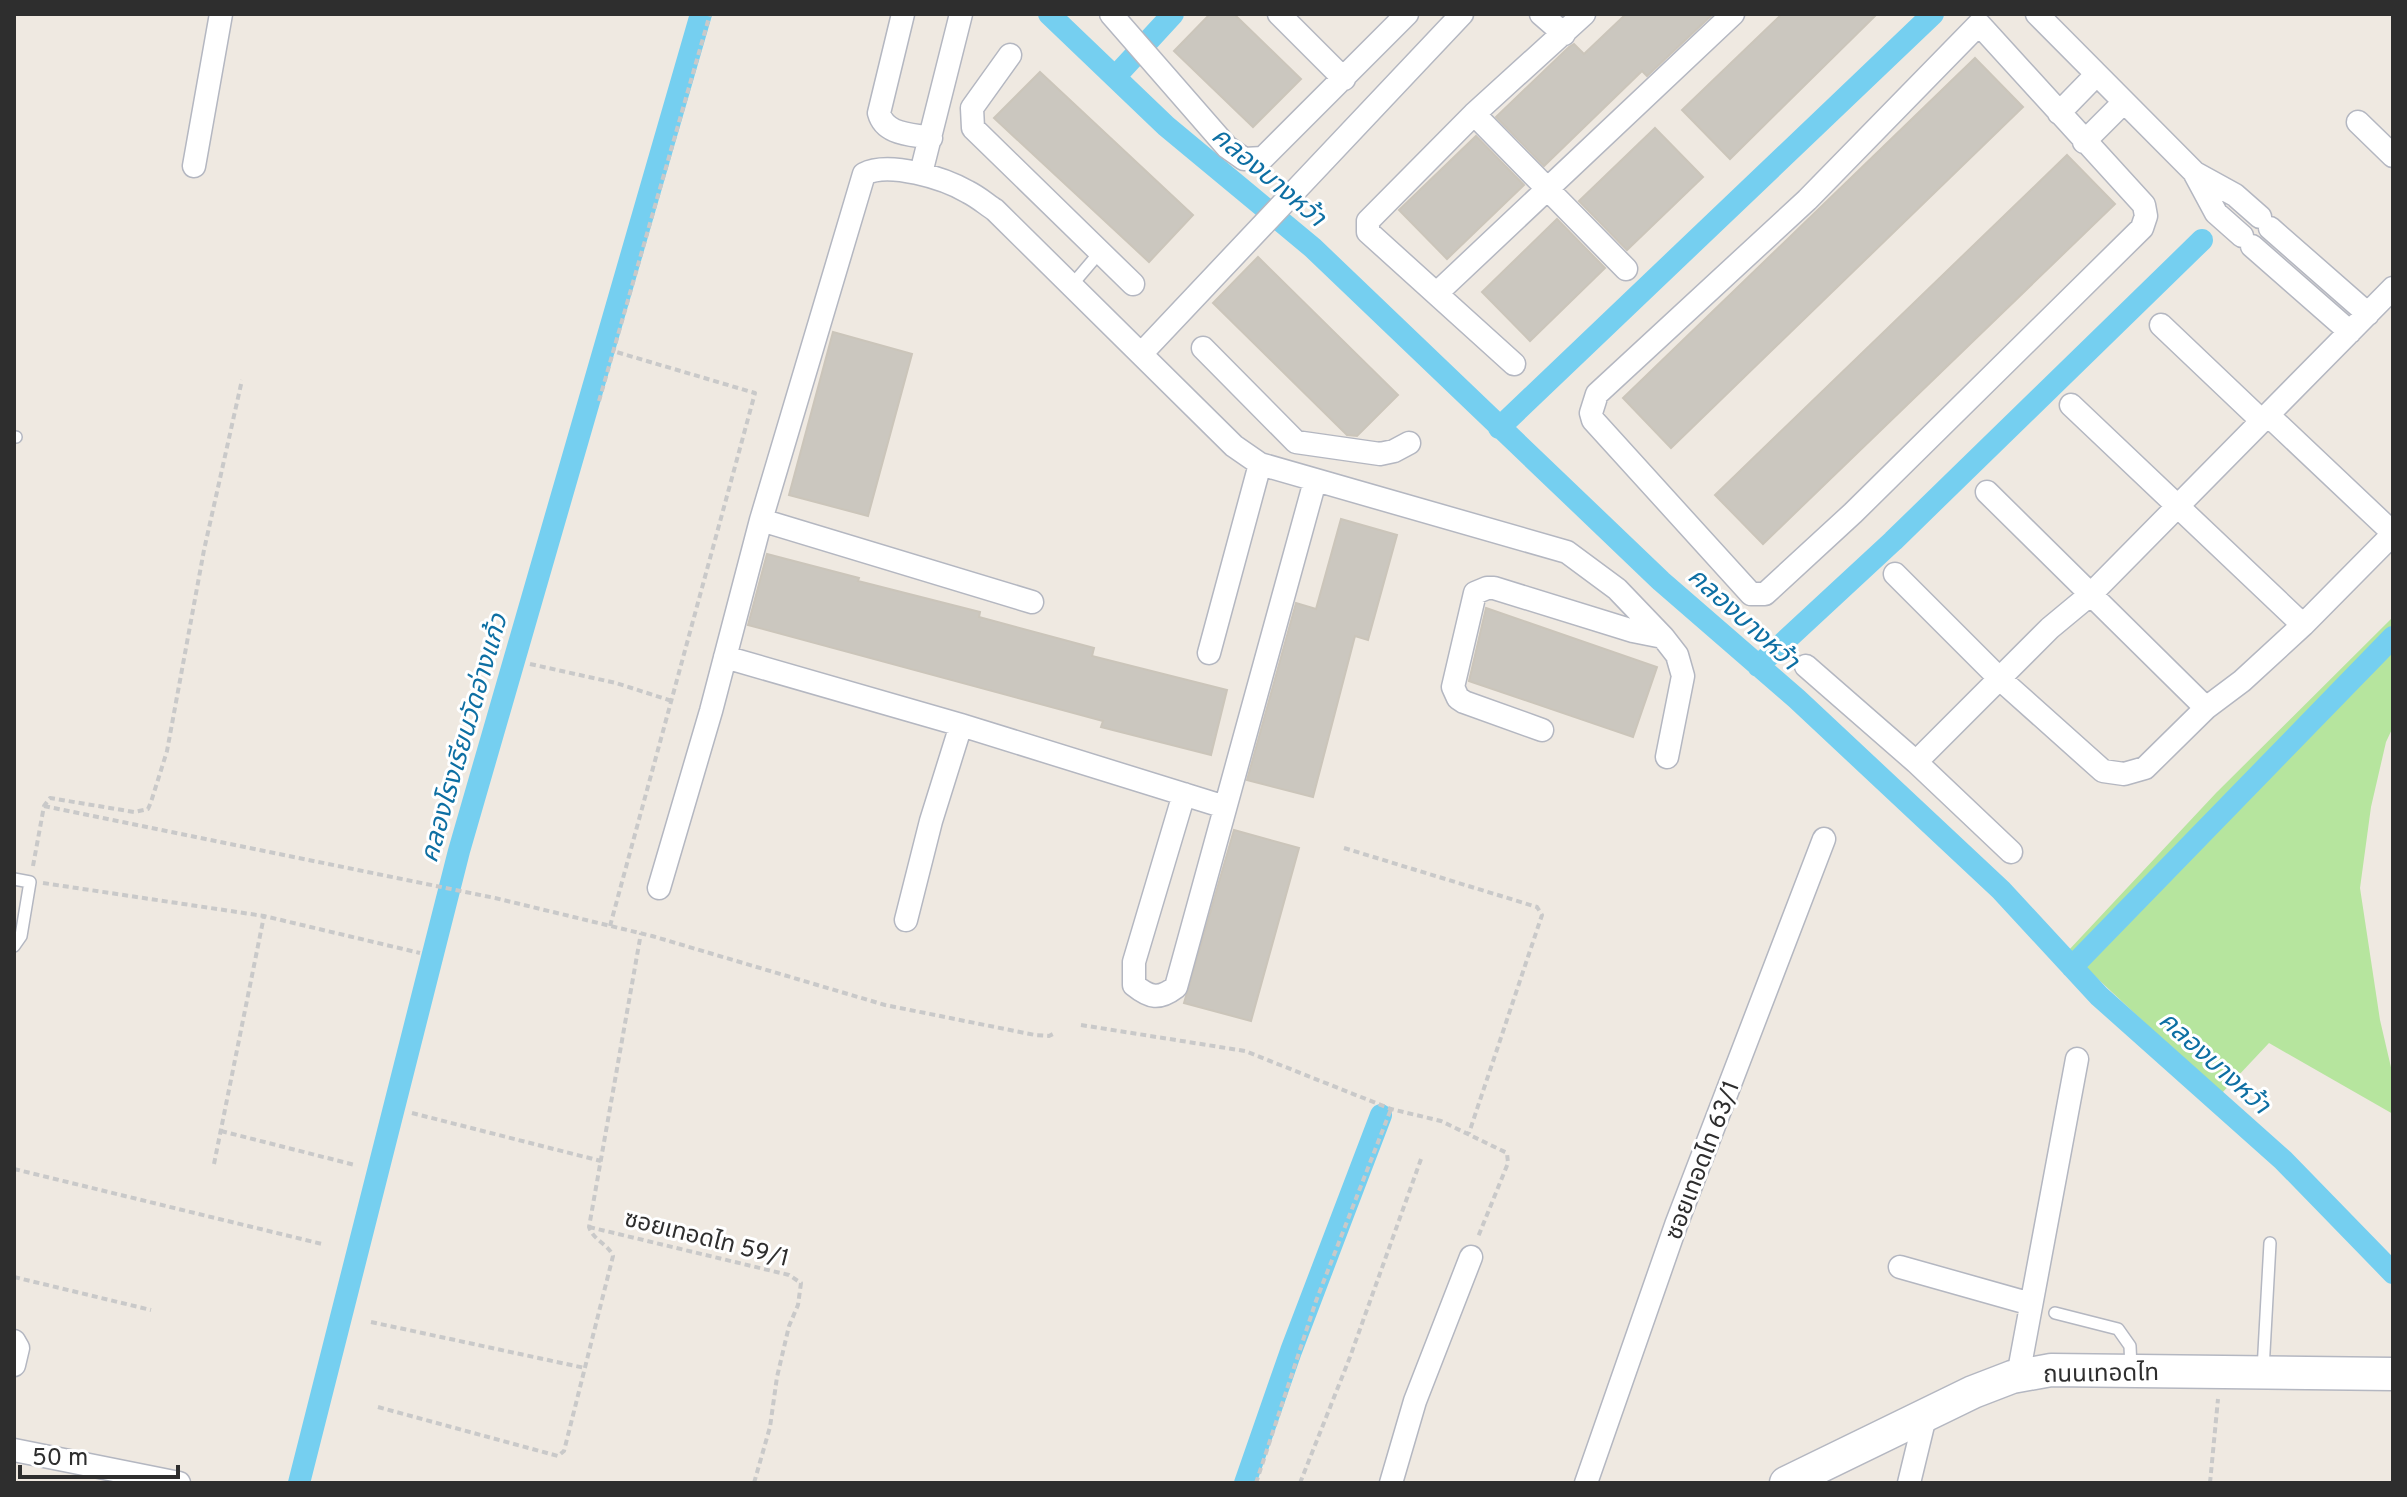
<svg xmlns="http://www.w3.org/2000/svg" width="2407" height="1497" font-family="Overpass,'Noto Sans Thai',sans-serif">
  <rect width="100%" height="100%" fill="#efe9e1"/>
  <path fill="#b6e59e" d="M2393,617v110l-7,15 -15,65 -11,81 20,132 13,56v38l-124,-71 -48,51 -153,-143 148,-158z"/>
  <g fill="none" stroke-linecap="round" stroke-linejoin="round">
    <path stroke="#75cff0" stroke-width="22" d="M1049,14l117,112 147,122 348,333 136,118 204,191 98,106 184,164 110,113
      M1115,77l58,-63
      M1499,428l434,-414
      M1758,666l135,-125 309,-301
      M2072,967l321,-330
      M299,1483l160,-632 242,-837
      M1245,1483l46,-132 90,-236"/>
  </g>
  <path fill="#cbc7bf" stroke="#cbc5ba" stroke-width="2" d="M1210,14h24l67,65 -48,48 -79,-76z
    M1626,14h87l-66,62 -5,-5 -98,95 -48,-49 73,-70 5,-3 10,10z
    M1782,14h95l-147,145 -48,-49z
    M1975,58l48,49 -352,341 -48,-50z
    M1040,72l153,143 -44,47 -155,-144z
    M1655,128l48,49 -76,73 -48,-49z
    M1476,136l48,49 -77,74 -48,-49z
    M2067,155l48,49 -352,340 -48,-49z
    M1557,219l48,49 -75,73 -48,-49z
    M1258,257l140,138 -41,41 -10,-1 -134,-132z
    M833,332l79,22 -44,162 -79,-21z
    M1341,519l56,16 -29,105 -13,-4 -42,161 -66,-17 49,-177 20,6z
    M767,554l92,24 -1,3 122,31 -1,5 115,31 -2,8 135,34 -16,65 -110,-28 2,-6 -355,-96z
    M1486,608l171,59 -24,70 -164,-56z
    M1234,830l65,18 -48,173 -67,-18z"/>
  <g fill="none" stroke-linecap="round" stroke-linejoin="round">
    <defs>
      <path id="service" d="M1071,286l29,-34
        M14,437h2
        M14,879l16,3 -9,54 -7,10
        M2055,1313l63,16 12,17 1,22
        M2263,1370l7,-127"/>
      <path id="minor" d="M903,14l-24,99c6,22 32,21 52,25
        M1111,14l116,133 17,12 19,-1 144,-144
        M1279,14l65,65
        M1541,14l23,20
        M2037,14l158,159 40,22 25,22
        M1979,24l165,181 2,11 -4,12 -289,285 -88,81h-14l-158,-174 -2,-7 6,-19 210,-194z
        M1010,55l-38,53 1,20 160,156
        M2059,113l37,-38
        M1474,114l152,155
        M2358,122l35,34
        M2084,142l39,-39
        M194,166l27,-152
        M921,173l40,-159
        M2195,174l21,39 26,23
        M2270,228l98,86
        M2252,246l98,86
        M1437,293l296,-279
        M2161,325l101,96
        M1203,348l93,94 84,12 14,-3 15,-8
        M1141,354l321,-340
        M1514,364l-146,-132v-11l106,-107 110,-100
        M2071,405l232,220
        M2268,415l125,118
        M1987,492l219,216
        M761,520l103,-346c25,-13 80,4 104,18 10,5 18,12 27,18l239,236 26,18 307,88 50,37 46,48 14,18 6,21 -16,81
        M1895,574l105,105 103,92 21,3 21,-6 61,-60 36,-27 61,-56 90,-91
        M1209,653l51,-189
        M725,657l236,68 264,82
        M1806,666l110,96 95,90
        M1542,730l-78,-28 -6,-4 -5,-11 22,-94 12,-5h7l139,43 30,6
        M1916,762l134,-134 41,-34 302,-306
        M1184,794l-50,168v23c16,13 25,15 42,2l139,-506
        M659,888l52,-177 50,-191 271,82
        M906,920l25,-99 30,-96
        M1900,1267l131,37
        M14,1341l4,7 -4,17
        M2018,1376l59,-317
        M14,1450l165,33
        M1391,1483l24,-82 56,-144
        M1586,1483l90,-258 148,-386
        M1909,1483l16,-66"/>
      <path id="secondary" d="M1786,1483l187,-91 39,-15 39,-7 342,4"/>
    </defs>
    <use href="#service" stroke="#b4b7c1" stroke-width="14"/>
    <use href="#minor" stroke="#b4b7c1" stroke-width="25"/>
    <use href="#secondary" stroke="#b4b7c1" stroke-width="35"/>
    <path stroke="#c9c9c9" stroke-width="4" stroke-dasharray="6 4" stroke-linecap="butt" d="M599,401l111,-387
      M530,664l86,19 56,18
      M44,806l451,92 157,38 233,69 150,30 14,1 4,-2
      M1344,848l193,59 5,8 -73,218
      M33,866l11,-60 6,-8 84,14 14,-3 3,-7 16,-51 37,-201 38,-170
      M43,883l221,33 156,37
      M610,926l145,-533 -142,-42
      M1081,1025l164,26 146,58 50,12 66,32 1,10 -30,74
      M412,1113l189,48
      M221,1131l134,34
      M214,1164l50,-248
      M14,1169l308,75
      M589,1227l200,48 12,8 -3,22 -9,21 -12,51 -7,50 -16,56
      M14,1277l137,33
      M371,1322l214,46
      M378,1407l180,49 6,-5 49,-195c-5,-12 -20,-16 -24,-29l52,-294
      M1256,1483l60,-182 75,-192
      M1300,1483l50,-126 71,-198
      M2210,1483l8,-84"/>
    <use href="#service" stroke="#fff" stroke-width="11"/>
    <use href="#minor" stroke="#fff" stroke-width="22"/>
    <use href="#secondary" stroke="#fff" stroke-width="32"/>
  </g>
  <g text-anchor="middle" stroke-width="6" stroke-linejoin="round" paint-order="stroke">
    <g font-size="24" fill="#2e2e2e" stroke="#fff">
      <text transform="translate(1702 1160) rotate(-69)" y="8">ซอยเทอดไท 63/1</text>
      <text transform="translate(707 1238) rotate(14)" y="8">ซอยเทอดไท 59/1</text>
      <text transform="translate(2101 1373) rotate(-1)" y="8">ถนนเทอดไท</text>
    </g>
    <g font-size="26" font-style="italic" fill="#0d6fa3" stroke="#fff">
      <text transform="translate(1269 176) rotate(40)" y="9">คลองบางหว้า</text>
      <text transform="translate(1744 618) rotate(42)" y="9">คลองบางหว้า</text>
      <text transform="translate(463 738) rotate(-74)" y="9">คลองโรงเรียนวัดอ่างแก้ว</text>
      <text transform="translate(2215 1062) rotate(42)" y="9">คลองบางหว้า</text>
    </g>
  </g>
  <rect width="2407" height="1497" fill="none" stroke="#2e2e2e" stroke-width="32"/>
  <path d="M20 1465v12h158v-12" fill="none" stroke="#2e2e2e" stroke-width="4"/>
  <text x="32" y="1465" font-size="24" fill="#2e2e2e" stroke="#ffffff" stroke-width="6" paint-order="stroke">50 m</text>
</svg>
